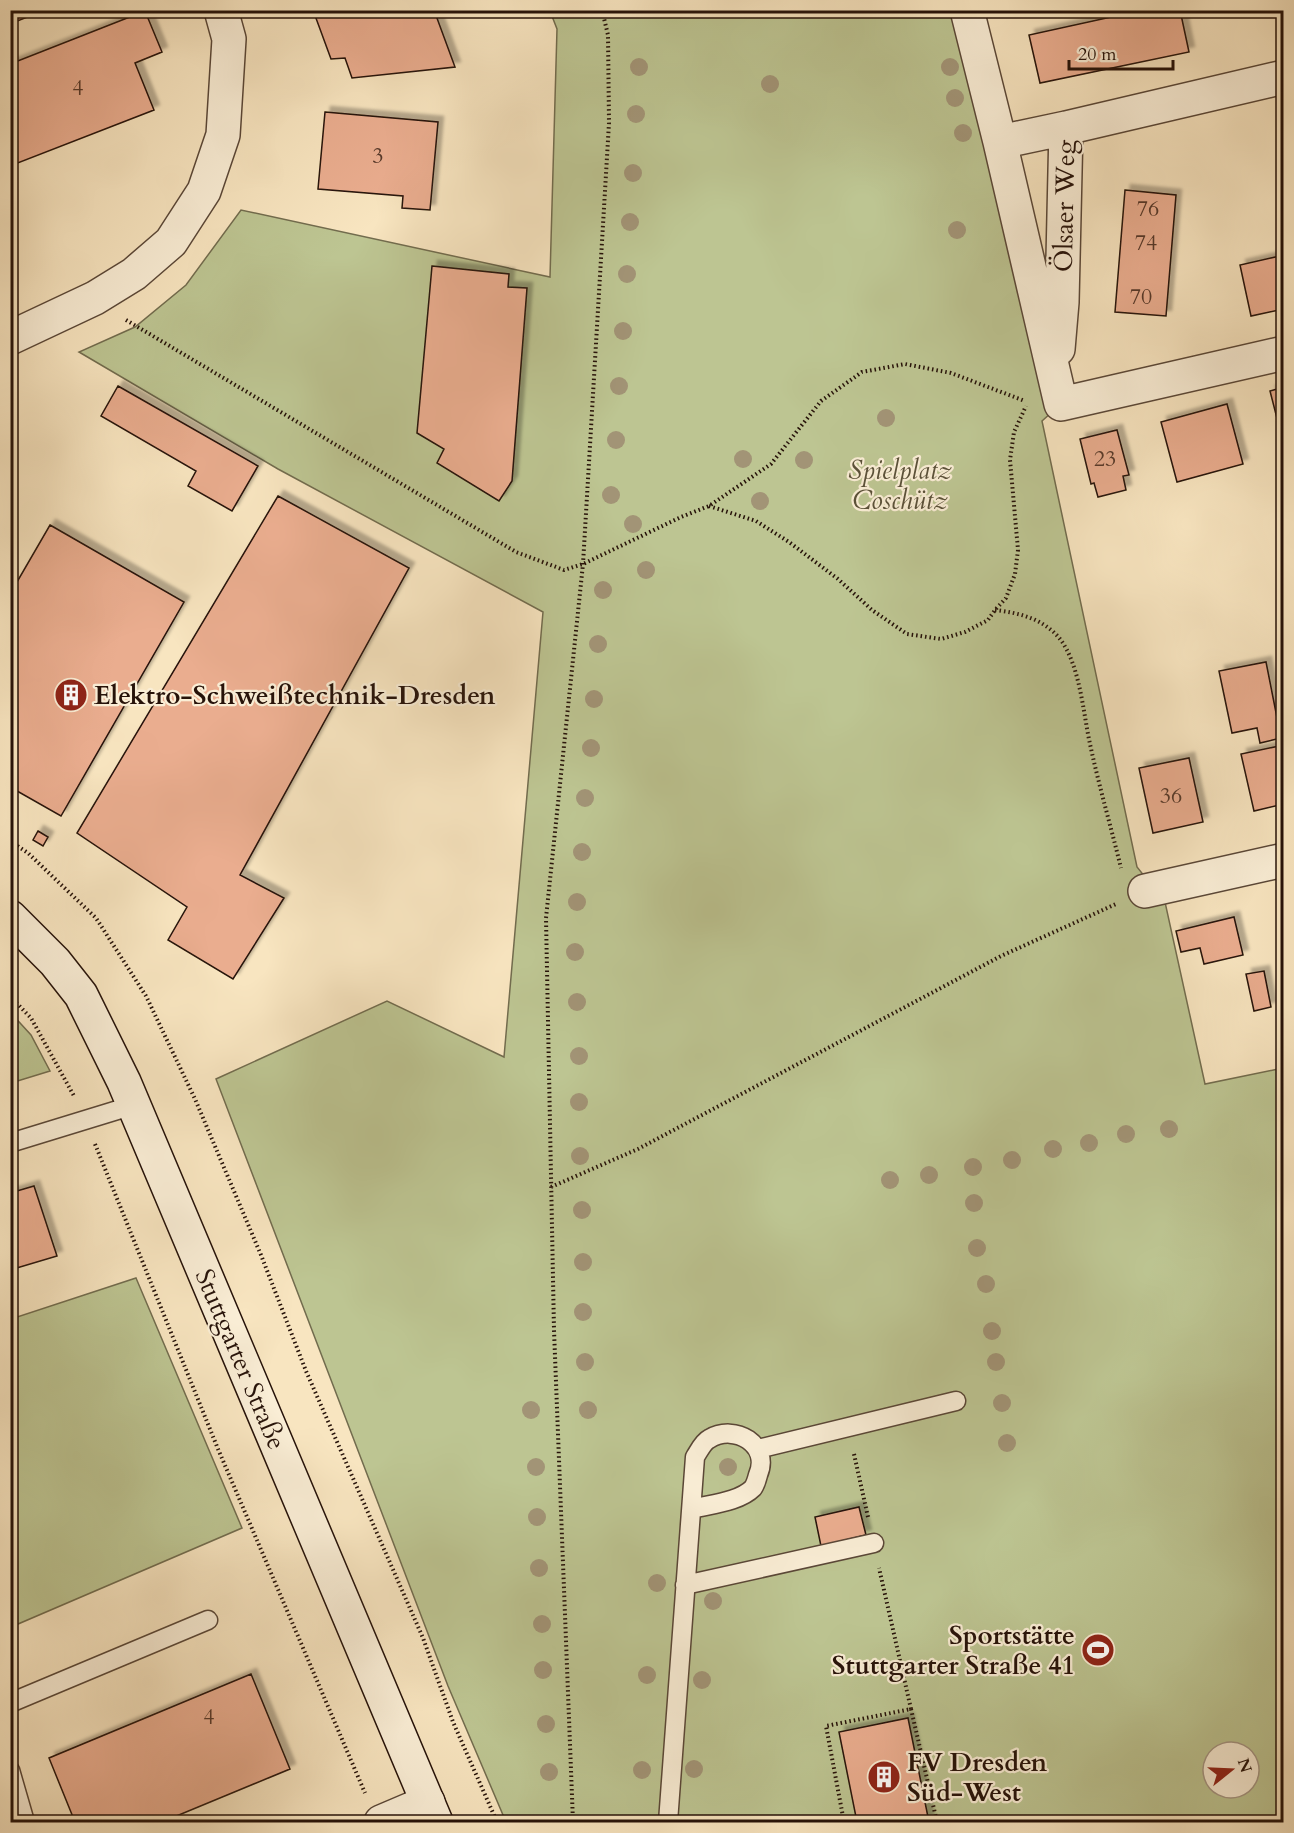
<svg xmlns="http://www.w3.org/2000/svg" width="1294" height="1833" font-family="Cardo,serif">
  <defs>
    <filter id="shadow"><feDropShadow dx="5.5" dy="-5.5" stdDeviation="1.5" flood-color="#0004"/></filter>
  </defs>
  <rect width="100%" height="100%" fill="#f8e5c0"/>
  <filter id="stains"><feTurbulence type="fractalNoise" baseFrequency=".00333" numOctaves="4"/><feColorMatrix values="0 0 0 0 .2 0 0 0 0 .09 0 0 0 0 .02 0 0 0 .5 -.17"/></filter>
  <radialGradient id="worn" r=".72"><stop offset=".6" stop-color="#630" stop-opacity="0"/><stop offset="1" stop-color="#630" stop-opacity=".3"/></radialGradient>
  <path fill="#bdc592" stroke="#726c4e" stroke-width="1.5" fill-rule="evenodd" d="M550,11h417l94,393 -19,17 95,446 28,35 40,182 78,-16v754h-777l-58,-136 -232,-607 171,-78 117,56 39,-445 -265,-143 -199,-117 56,-25 51,-42 55,-75 309,67 7,-248zM1213,1752h36v36h-36z
    M10,1012l21,23 19,36 -39,12z
    M136,1278l106,250 -231,99v-308z"/>
  <path fill="#eaad8f" stroke="#261209" stroke-width="1.5" filter="url(#shadow)" d="M10,10h35l-35,14z
    M313,10h121l21,57 -103,11 -7,-20 -14,1z
    M1143,10h37l9,42 -149,31 -11,-48z
    M145,11l17,41 -27,11 19,47 -144,56v-102z
    M325,112l113,10 -8,88 -28,-2 1,-12 -85,-7z
    M1125,190l51,5 -10,121 -51,-4z
    M1284,255v54l-33,7 -11,-51z
    M432,266l77,8 -1,13 19,1 -15,193 -13,20 -62,-38 7,-14 -27,-16z
    M118,386l140,80 -26,45 -44,-25 8,-15 -95,-55z
    M1284,387v50l-2,1 -12,-47z
    M1227,404l16,60 -66,18 -16,-60z
    M1117,430l12,45 -6,1 3,14 -28,7 -4,-14 -3,1 -11,-45z
    M278,496l131,72 -169,307 44,23 -51,81 -65,-39 19,-33 -110,-74z
    M50,525l134,77 -123,214 -51,-29v-193z
    M1266,662l15,76 -21,5 -3,-15 -25,5 -13,-62z
    M1284,745v59l-30,7 -13,-57z
    M1189,758l14,64 -50,11 -14,-65z
    M38,831l10,6 -5,9 -10,-6z
    M1234,917l9,38 -39,9 -4,-16 -19,4 -5,-21z
    M1264,971l7,36 -17,4 -8,-37z
    M34,1186l23,70 -47,14v-77z
    M859,1507l7,28 -45,11 -6,-29z
    M251,1674l39,95 -128,53h-87l-26,-64z
    M908,1718l21,104h-72l-18,-90z"/>
  <g fill="none" stroke-linecap="round" stroke-linejoin="round">
    <defs>
      <path id="lane" d="M10,1143l124,-38
        M758,1449l198,-48
        M685,1585l189,-42
        M10,1703l198,-83
        M10,1770l15,52
        M668,1822l27,-365c4,-6 8,-15 14,-18 26,-16 62,6 49,36 -1,4 -3,10 -5,13 -14,14 -42,16 -61,21"/>
      <path id="street" d="M967,10l33,132 61,262 223,-51
        M1066,128l218,-51
        M1000,142l66,-14 -4,174 -4,47
        M10,338l85,-40 39,-24 37,-32 33,-51 19,-56 6,-96 -8,-29
        M1145,891l139,-31
        M381,1822l47,-20"/>
      <path id="secondary" d="M10,917l45,45 26,33 43,87 312,740"/>
    </defs>
    <use href="#lane" stroke="#5a4737" stroke-width="21"/>
    <use href="#street" stroke="#5a4737" stroke-width="36"/>
    <use href="#secondary" stroke="#261209" stroke-width="36"/>
    <path stroke="#261209" stroke-width="4" stroke-dasharray="1.5 3" stroke-linecap="butt" d="M126,320l390,232 48,18 19,-6 98,-47 28,-11 62,-42 50,-63 41,-29 43,-8 46,9 74,28
      M709,506l47,15 33,21 49,37 34,31 35,24 34,5 24,-7 23,-12 7,-10 11,-12 9,-24 3,-24 -8,-90 4,-28 12,-26
      M995,610c25,3 49,9 65,29 20,26 23,73 30,105 9,42 21,83 31,124
      M10,841l18,12 68,65 50,78 49,103 66,156 45,116 117,267 30,84 44,100
      M10,996l21,22 43,78
      M95,1144l123,305 147,344
      M551,1187l87,-38 363,-193 115,-52
      M854,1454l14,63
      M911,1709l26,113
      M573,1822l-19,-492 -8,-412 37,-354 26,-441 -1,-88 -6,-25
      M844,1822l-18,-96 85,-17 -32,-141"/>
    <use href="#lane" stroke="#faeed6" stroke-width="18"/>
    <use href="#street" stroke="#faeed6" stroke-width="33"/>
    <use href="#secondary" stroke="#faeed6" stroke-width="33"/>
  </g>
  <g fill="#a29476">
    <circle cx="639" cy="67" r="9"/>
    <circle cx="950" cy="67" r="9"/>
    <circle cx="770" cy="84" r="9"/>
    <circle cx="955" cy="98" r="9"/>
    <circle cx="636" cy="114" r="9"/>
    <circle cx="963" cy="133" r="9"/>
    <circle cx="633" cy="173" r="9"/>
    <circle cx="630" cy="222" r="9"/>
    <circle cx="957" cy="230" r="9"/>
    <circle cx="627" cy="274" r="9"/>
    <circle cx="623" cy="331" r="9"/>
    <circle cx="619" cy="386" r="9"/>
    <circle cx="886" cy="418" r="9"/>
    <circle cx="616" cy="440" r="9"/>
    <circle cx="743" cy="459" r="9"/>
    <circle cx="804" cy="460" r="9"/>
    <circle cx="611" cy="495" r="9"/>
    <circle cx="760" cy="501" r="9"/>
    <circle cx="633" cy="524" r="9"/>
    <circle cx="646" cy="570" r="9"/>
    <circle cx="603" cy="590" r="9"/>
    <circle cx="598" cy="644" r="9"/>
    <circle cx="594" cy="699" r="9"/>
    <circle cx="591" cy="748" r="9"/>
    <circle cx="585" cy="798" r="9"/>
    <circle cx="582" cy="852" r="9"/>
    <circle cx="577" cy="902" r="9"/>
    <circle cx="575" cy="952" r="9"/>
    <circle cx="577" cy="1002" r="9"/>
    <circle cx="579" cy="1056" r="9"/>
    <circle cx="579" cy="1102" r="9"/>
    <circle cx="1169" cy="1129" r="9"/>
    <circle cx="1126" cy="1134" r="9"/>
    <circle cx="1089" cy="1143" r="9"/>
    <circle cx="1053" cy="1149" r="9"/>
    <circle cx="580" cy="1156" r="9"/>
    <circle cx="1012" cy="1160" r="9"/>
    <circle cx="973" cy="1167" r="9"/>
    <circle cx="929" cy="1175" r="9"/>
    <circle cx="890" cy="1180" r="9"/>
    <circle cx="974" cy="1203" r="9"/>
    <circle cx="582" cy="1210" r="9"/>
    <circle cx="977" cy="1248" r="9"/>
    <circle cx="583" cy="1262" r="9"/>
    <circle cx="986" cy="1284" r="9"/>
    <circle cx="583" cy="1312" r="9"/>
    <circle cx="992" cy="1331" r="9"/>
    <circle cx="585" cy="1362" r="9"/>
    <circle cx="996" cy="1362" r="9"/>
    <circle cx="1002" cy="1403" r="9"/>
    <circle cx="531" cy="1410" r="9"/>
    <circle cx="588" cy="1410" r="9"/>
    <circle cx="1007" cy="1443" r="9"/>
    <circle cx="536" cy="1467" r="9"/>
    <circle cx="728" cy="1467" r="9"/>
    <circle cx="537" cy="1517" r="9"/>
    <circle cx="539" cy="1568" r="9"/>
    <circle cx="657" cy="1583" r="9"/>
    <circle cx="713" cy="1601" r="9"/>
    <circle cx="542" cy="1624" r="9"/>
    <circle cx="543" cy="1670" r="9"/>
    <circle cx="647" cy="1675" r="9"/>
    <circle cx="702" cy="1680" r="9"/>
    <circle cx="546" cy="1724" r="9"/>
    <circle cx="694" cy="1769" r="9"/>
    <circle cx="642" cy="1770" r="9"/>
    <circle cx="549" cy="1772" r="9"/>
  </g>
  <defs>
    <symbol id="building-disc" viewBox="-11 -11 22 22"><circle r="9.5" fill="#8f2418" stroke="#faeed6"/><path d="M-4-6H4V6H1V3H-1V6H-4ZM-2.5-4.3h1.7v1.8h-1.7ZM.8-4.3h1.7v1.8H.8ZM-2.5-1h1.7V.8h-1.7ZM.8-1h1.7V.8H.8Z" fill="#fff"/></symbol>
    <symbol id="stadium-disc" viewBox="-11 -11 22 22"><circle r="9.5" fill="#8f2418" stroke="#faeed6"/><path d="M0-5a6.5 5 0 1 0 0 10a6.5 5 0 1 0 0-10ZM-3.5-1.8h7v3.6h-7Z" fill="#fff"/></symbol>
  </defs>
  <g fill-rule="evenodd">
    <use href="#building-disc" x="52" y="676" width="38" height="38"/>
    <use href="#stadium-disc" x="1079" y="1631" width="38" height="38"/>
    <use href="#building-disc" x="865" y="1758" width="38" height="38"/>
  </g>
  <g text-anchor="middle" stroke-width="4.5" stroke-linejoin="round" paint-order="stroke">
    <g font-size="22" fill="#57392a">
      <text x="78" y="95">4</text>
      <text x="378" y="163">3</text>
      <text x="1148" y="216">76</text>
      <text x="1146" y="250">74</text>
      <text x="1141" y="304">70</text>
      <text x="1105" y="466">23</text>
      <text x="1171" y="803">36</text>
      <text x="209" y="1724">4</text>
    </g>
    <g font-size="26" fill="#261209" stroke="#faeed6">
      <text transform="translate(1064 206) rotate(-89)" y="9">Ölsaer Weg</text>
      <text transform="translate(241 1359) rotate(67)" y="9">Stuttgarter Straße</text>
    </g>
    <g font-size="26" font-style="italic" fill="#5b5139" stroke="#faeed6">
      <text x="900" y="479">Spielplatz<tspan x="900" dy="30">Coschütz</tspan></text>
    </g>
    <g font-size="26" font-weight="bold" fill="#261209" stroke="#faeed6" text-anchor="start">
      <text x="94" y="704">Elektro-Schweißtechnik-Dresden</text>
      <text x="1075" y="1644" text-anchor="end">Sportstätte<tspan x="1075" dy="30">Stuttgarter Straße 41</tspan></text>
      <text x="907" y="1771">FV Dresden<tspan x="907" dy="30">Süd-West</tspan></text>
    </g>
  </g>
  <rect width="1294" height="1833" fill="none" stroke="#f8e5c0" stroke-width="36"/>
  <rect x="12" y="12" width="1270" height="1809" fill="none" stroke="#261209" stroke-width="3"/>
  <rect x="18" y="18" width="1258" height="1797" fill="none" stroke="#261209" stroke-width="1.5"/>
  <g transform="translate(1231 1770) rotate(72)"><circle r="28" fill="#faeed6" stroke="#a59684" stroke-width="1.5"/>
  <path d="M0-4.5L10 22L0 15L-10 22Z" fill="#8f2418"/>
  <text y="-9" font-size="16" font-weight="bold" text-anchor="middle" fill="#261209">N</text>
  </g>
  <path d="M1069 60v9h104v-9" fill="none" stroke="#261209" stroke-width="3"/>
  <text x="1078" y="60" font-size="18" fill="#261209" stroke="#faeed6" stroke-width="4.5" paint-order="stroke">20 m</text>
  <rect width="100%" height="100%" filter="url(#stains)"/>
  <rect width="100%" height="100%" fill="url(#worn)"/>
</svg>
